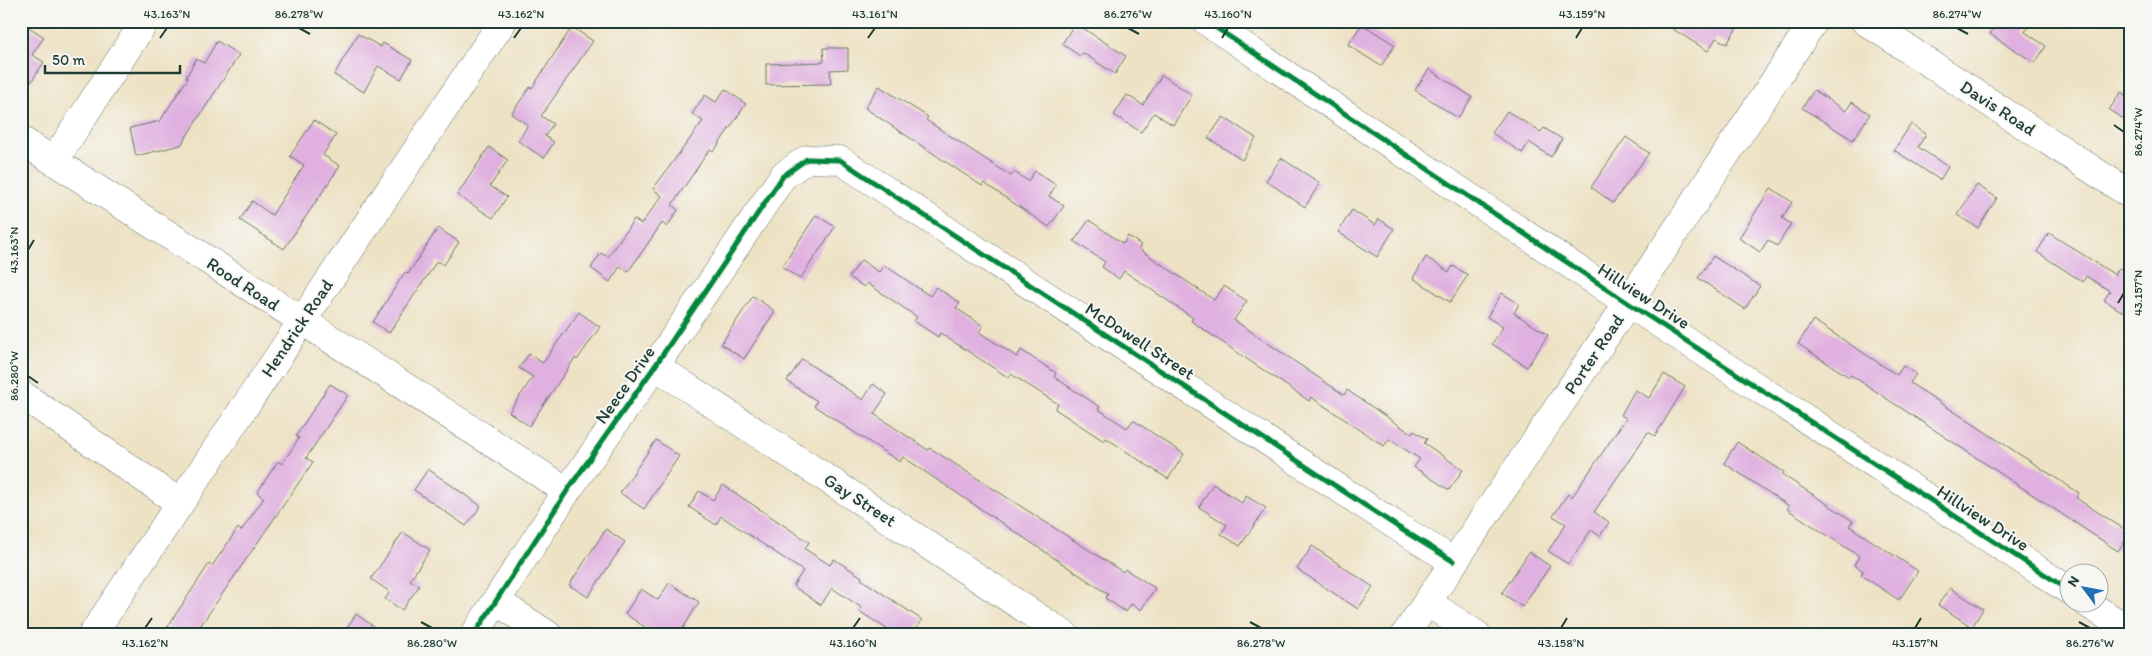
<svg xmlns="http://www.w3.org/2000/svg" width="2152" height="656" font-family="Itim,sans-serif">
  <rect width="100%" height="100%" fill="#f6f6f2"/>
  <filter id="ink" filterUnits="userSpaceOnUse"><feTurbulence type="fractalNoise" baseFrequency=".02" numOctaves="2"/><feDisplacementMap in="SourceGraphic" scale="10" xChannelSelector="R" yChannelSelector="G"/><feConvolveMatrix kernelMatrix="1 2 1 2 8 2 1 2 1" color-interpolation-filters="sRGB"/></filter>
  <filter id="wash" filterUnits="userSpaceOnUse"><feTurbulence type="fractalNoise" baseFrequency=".0096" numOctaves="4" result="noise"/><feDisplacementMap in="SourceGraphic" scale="20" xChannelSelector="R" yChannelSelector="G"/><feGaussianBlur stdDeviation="1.12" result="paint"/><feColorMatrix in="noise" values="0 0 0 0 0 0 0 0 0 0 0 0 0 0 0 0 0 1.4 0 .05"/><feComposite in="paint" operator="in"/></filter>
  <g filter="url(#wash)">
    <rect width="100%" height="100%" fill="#eee2c5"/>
    <g id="blocks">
      <path fill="#e0b0e0" d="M1660,21h71l7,5 -11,18 -11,-6 -8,13z
        M1998,21h21l9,6 -3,5 21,14 -11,17 -45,-29z
        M21,22l23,15 -12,18 12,7 -13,20 -10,-6z
        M1075,23l51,33 -11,18 -32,-21 -3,3 -18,-12z
        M1362,24l33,21 -14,21 -33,-21z
        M572,27l21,14 -52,75 12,8 -8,12 9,6 -10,16 -26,-17 10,-16 -17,-11 19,-27 2,1z
        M358,34l23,13 2,-4 29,17 -11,19 -23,-13 -14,26 -30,-17z
        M217,41l22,14 -58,90 -45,11 -6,-28 30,-7 28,-43 -2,-1 10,-18 8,4z
        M823,48h25v21l-18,1 1,14 -65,1v-21l58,-2z
        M1429,69l43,28 -14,21 -43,-28z
        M1162,75l30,20 -19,30 -19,-12 -13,19 -27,-17 13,-20 16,10z
        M879,86l49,31 -2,3 85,56 3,-4 14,9 7,-10 21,14 -7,11 15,10 -15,21 -65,-44 -2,3 -117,-78z
        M725,89l21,15 -32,47 -4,-2 -38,56 6,5 -11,17 -5,-4 -34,49 -8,-6 -10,16 -19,-14 10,-15 7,4 26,-38 7,5 21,-28 -9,-7 50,-68 -11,-7 13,-19 11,7z
        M1814,90l32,21 6,-9 18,12 -17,26 -51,-32z
        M2121,92l10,7v25l-22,-14z
        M1507,111l34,21 3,-4 18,11 -11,18 -22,-15 -7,11 -30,-20z
        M1223,117l33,21 -14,22 -34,-22z
        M314,120l22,15 -13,20 17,11 -56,83 -44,-29 12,-19 20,14 32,-50 -14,-9z
        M1911,124l15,10 -8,13 30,20 -8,13 -46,-30z
        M1626,137l23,16 -36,50 -22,-16z
        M489,147l19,13 -18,26 17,11 -14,21 -36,-23z
        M1281,158l39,25 -15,24 -39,-26z
        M1977,185l20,13 -19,30 -21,-13z
        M1771,188l21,14 -10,16 9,6 -14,22 -9,-6 -8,12 -21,-14z
        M1352,210l23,15 4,-6 15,10 -17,28 -39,-25z
        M816,215l19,12 -35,52 -18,-12z
        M1089,220l34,24 5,-8 13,9 -2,4 75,51 10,-14 23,15 -13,19 110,75 3,-5 65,44 2,-3 13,8 -3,4 39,27 -14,20 -35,-23 6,-8 -31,-20 -5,7 -73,-49 -2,4 -118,-80 2,-3 -69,-47 -5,8 -17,-12 3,-5 -31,-21z
        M438,228l21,14 -15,23 -7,-4 -48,72 -16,-11 32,-50 3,2z
        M2049,233l66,42 4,-7 12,7v26l-8,11 -19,-12 6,-9 -24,-15 -3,6 -46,-30z
        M1713,256l47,30 -15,23 -47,-31z
        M1426,257l23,15 4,-6 15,9 -18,27 -37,-24z
        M861,260l18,12 5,-7 46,31 6,-9 24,16 -4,5 27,18 -4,6 38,25 4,-7 35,23 -2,4 46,30 -2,2 29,19 6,-8 51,34 -16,25 -62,-41 -2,3 -49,-32 3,-5 -47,-30 -2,4 -69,-45 -2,4 -24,-16 3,-4 -50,-34 -3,4 -15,-10z
        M1502,293l17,11 -5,9 34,22 -21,32 -35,-23 11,-17 -16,-10z
        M753,296l22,15 -31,48 -23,-15z
        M579,312l21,15 -23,33 -2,-2 -46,68 -20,-14 24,-35 -14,-9 10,-14 14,9z
        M1813,320l84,55 6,-9 13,8 -6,9 169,110 -3,5 54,35 -12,18 -267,-176 -2,2 -51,-33z
        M802,359l61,41 10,-16 14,10 -13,20 54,36 2,-2 193,124 2,-3 30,19 -14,22 -10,-6 -5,8 -21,-14 3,-4 -205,-137 -3,5 -86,-56 3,-5 -30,-20z
        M1664,374l21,13 -30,49 -7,-4 -54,80 15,10 -9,14 -9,-6 -23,34 -20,-13 18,-27 -13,-8 15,-22 4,3 54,-79 -5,-3 14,-25 14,8z
        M330,384l18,11 -42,63 7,4 -119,173h-32l47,-71 3,2 26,-38 3,3 23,-33 -7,-5 21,-32 4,3 17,-26 -3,-2z
        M656,440l23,16 -35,53 -24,-16z
        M1737,442l47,30 -1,3 70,46 -4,5 69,45 -19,29 -38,-25 2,-4 -9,-6 5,-9 -72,-47 2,-3 -65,-43z
        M428,469l53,37 -15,20 -52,-36z
        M1213,484l29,19 4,-7 20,12 -26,38 -19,-12 6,-9 -28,-18z
        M723,485l86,57 -4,7 25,16 4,-6 28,18 -1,2 61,41 -10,15h-16l-37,-24 3,-3 -30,-20 -11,17 -28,-19 10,-15 -82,-55 -5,9 -27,-18 10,-16 14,9z
        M606,529l19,13 -37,55 -19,-12z
        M403,532l27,18 -20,30 9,6 -17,24 -17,-11 5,-7 -19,-13z
        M1312,546l61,41 -15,22 -61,-40z
        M1529,552l21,14 -28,41 -20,-14z
        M669,583l30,19 -20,33h-22l-32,-21 16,-25 17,11z
        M1950,588l33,21 -11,18 -34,-22z
        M356,614l30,21h-44z"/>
    </g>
  </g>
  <g filter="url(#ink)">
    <use href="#blocks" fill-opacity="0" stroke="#677767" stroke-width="1"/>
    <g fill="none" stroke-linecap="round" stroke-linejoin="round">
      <defs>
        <path id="minor" d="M1206,21l422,282 442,288
          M1865,21l266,174
          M21,140l546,351
          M54,161l91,-140
          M655,366l410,269
          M21,394l159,109
          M496,601l52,34
          M1427,602l50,33
          M2088,604l43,27
          M92,635l411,-614
          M474,635l93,-144 88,-125 128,-190 24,-17 33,1 561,369 52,32
          M1405,635l223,-332 186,-282"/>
      </defs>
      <use href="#minor" stroke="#677767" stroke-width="29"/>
      <use href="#minor" stroke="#fff" stroke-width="28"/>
      <defs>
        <path id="cycleway" d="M1206,21l422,282 442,288
          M474,635l93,-144 88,-125 128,-190 24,-17 33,1 561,369 52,32"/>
      </defs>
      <use href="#cycleway" stroke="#f6f6f2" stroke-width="8"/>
      <use href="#cycleway" stroke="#00873e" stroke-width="5"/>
    </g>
  </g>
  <path fill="none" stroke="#1f3d34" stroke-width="2" d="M299,28l11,6M1128,28l11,6M1957,28l11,6M160,38l7,-10M514,38l7,-10M868,38l7,-10M1222,38l6,-10M1576,38l6,-10M2114,125l10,7M28,250l6,-10M2118,303l6,-10M28,376l10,7M421,622l11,6M1250,622l11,6M2079,622l11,6M145,628l7,-10M853,628l7,-10M1561,628l6,-10M1915,628l6,-10"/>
  <g text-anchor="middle" stroke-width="4" stroke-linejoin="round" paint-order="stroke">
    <g font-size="18" fill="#1f3d34" stroke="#f6f6f2">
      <text transform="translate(1998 108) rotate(33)" y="6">Davis Road</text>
      <text transform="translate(243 284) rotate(33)" y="6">Rood Road</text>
      <text transform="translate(1644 296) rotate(33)" y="6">Hillview Drive</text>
      <text transform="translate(297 328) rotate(-56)" y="6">Hendrick Road</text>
      <text transform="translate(1140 341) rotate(33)" y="6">McDowell Street</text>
      <text transform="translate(1594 354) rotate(-56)" y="6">Porter Road</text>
      <text transform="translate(625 385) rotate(-55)" y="6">Neece Drive</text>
      <text transform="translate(860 500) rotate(33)" y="6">Gay Street</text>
      <text transform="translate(1983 518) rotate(33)" y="6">Hillview Drive</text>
    </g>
  </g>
  <rect width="2152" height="656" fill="none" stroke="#f6f6f2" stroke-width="55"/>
  <g transform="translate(2084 588) rotate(302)"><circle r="24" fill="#f6f6f2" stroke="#a0aca6"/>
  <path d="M0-4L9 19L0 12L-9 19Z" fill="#1f6fb2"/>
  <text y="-8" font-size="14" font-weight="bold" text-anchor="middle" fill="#1f3d34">N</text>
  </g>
  <path d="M45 65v8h135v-8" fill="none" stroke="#1f3d34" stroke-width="2.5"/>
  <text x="52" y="65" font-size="15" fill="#1f3d34" stroke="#f6f6f2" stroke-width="4" paint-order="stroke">50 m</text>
  <rect x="28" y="28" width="2096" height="600" fill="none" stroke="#1f3d34" stroke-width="2"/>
  <g font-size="12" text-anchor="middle" fill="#1f3d34">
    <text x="167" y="18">43.163°N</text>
    <text x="299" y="18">86.278°W</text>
    <text x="521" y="18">43.162°N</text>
    <text x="875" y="18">43.161°N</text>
    <text x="1128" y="18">86.276°W</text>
    <text x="1228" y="18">43.160°N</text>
    <text x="1582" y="18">43.159°N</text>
    <text x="1957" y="18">86.274°W</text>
    <text transform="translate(2138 132) rotate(-90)" y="4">86.274°W</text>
    <text transform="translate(14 250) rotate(-90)" y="4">43.163°N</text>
    <text transform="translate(2138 293) rotate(-90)" y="4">43.157°N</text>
    <text transform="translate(14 376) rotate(-90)" y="4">86.280°W</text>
    <text x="145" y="647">43.162°N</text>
    <text x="432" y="647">86.280°W</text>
    <text x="853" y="647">43.160°N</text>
    <text x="1261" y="647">86.278°W</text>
    <text x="1561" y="647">43.158°N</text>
    <text x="1915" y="647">43.157°N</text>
    <text x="2090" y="647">86.276°W</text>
  </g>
</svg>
